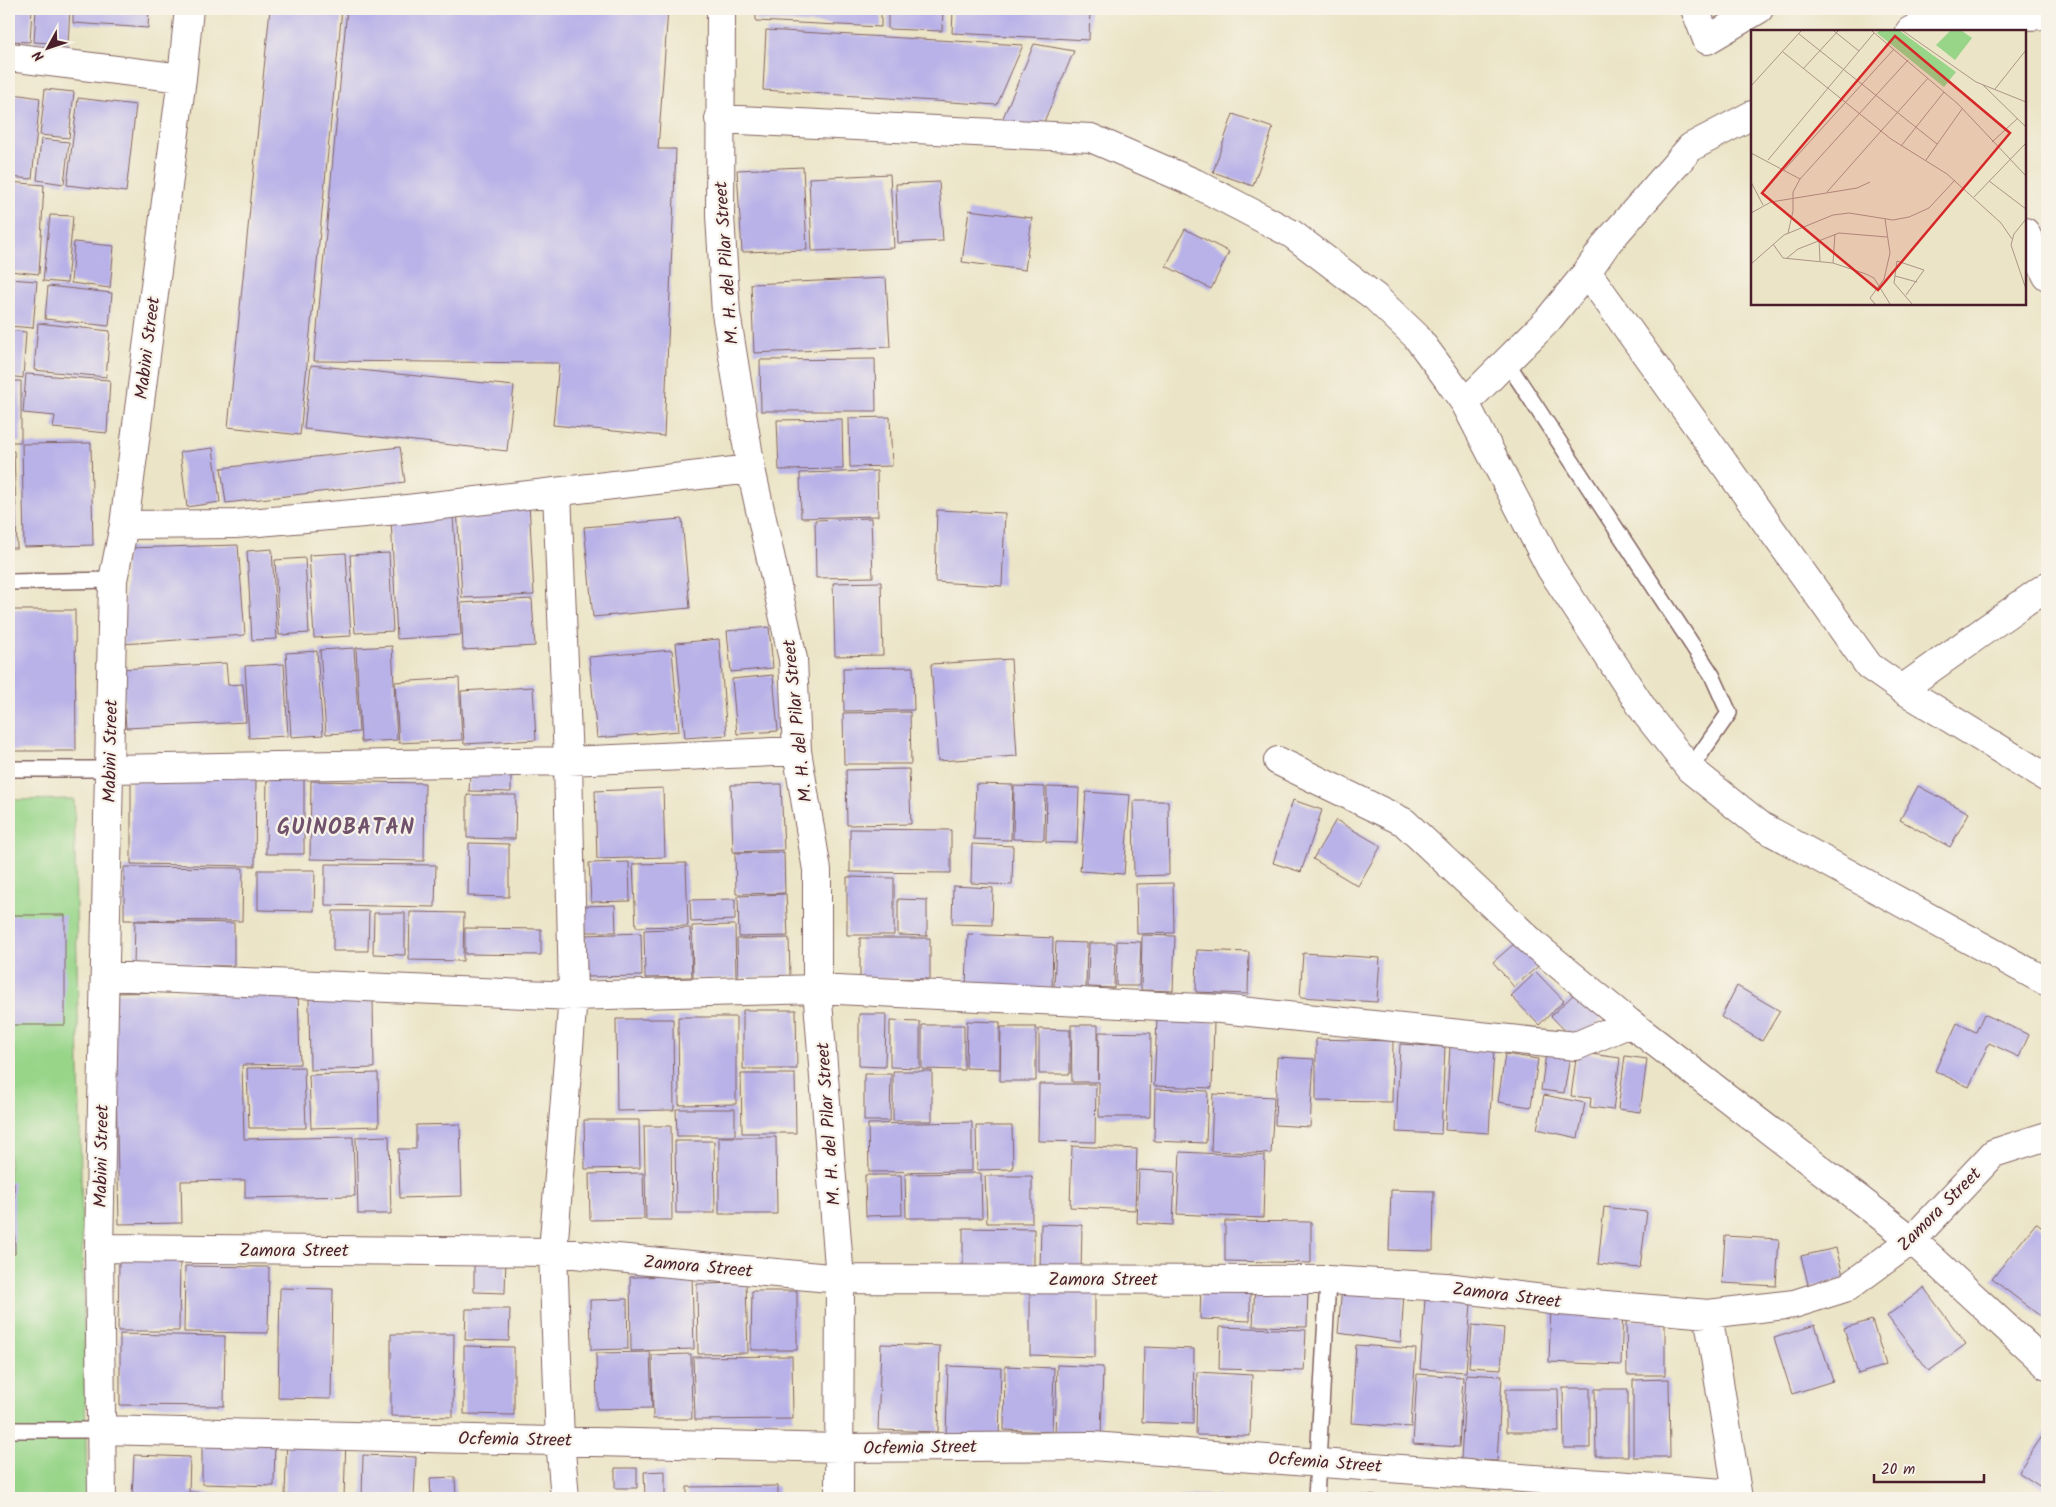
<svg xmlns="http://www.w3.org/2000/svg" width="2056" height="1507" font-family="Kalam,sans-serif">
  <rect width="100%" height="100%" fill="#f7f3e8"/>
  <filter id="ink" filterUnits="userSpaceOnUse"><feTurbulence type="fractalNoise" baseFrequency=".02" numOctaves="2"/><feDisplacementMap in="SourceGraphic" scale="10" xChannelSelector="R" yChannelSelector="G"/><feConvolveMatrix kernelMatrix="1 2 1 2 8 2 1 2 1" color-interpolation-filters="sRGB"/></filter>
  <filter id="wash" filterUnits="userSpaceOnUse"><feTurbulence type="fractalNoise" baseFrequency=".0096" numOctaves="4" result="noise"/><feDisplacementMap in="SourceGraphic" scale="20" xChannelSelector="R" yChannelSelector="G"/><feGaussianBlur stdDeviation="1.12" result="paint"/><feColorMatrix in="noise" values="0 0 0 0 0 0 0 0 0 0 0 0 0 0 0 0 0 1.4 0 .05"/><feComposite in="paint" operator="in"/></filter>
  <g filter="url(#wash)">
    <rect width="100%" height="100%" fill="#ebe4c6"/>
    <path fill="#98d589" stroke="#717a5a" d="M74,799l13,699h-78v-698z"/>
    <g id="blocks">
      <path fill="#b9b2e8" d="M9,9h23l-2,33 -21,-1z
        M36,9h34l-2,35 -34,-2z
        M73,9h76l-1,19 -75,-5z
        M270,9h72l-42,426 -72,-8z
        M347,9h222l36,3v-3h63l-10,140h18l-12,287 -111,-11 6,-62 -245,-2z
        M756,9h125v18l-125,-6z
        M888,9h55l-1,22 -54,-2z
        M953,9h137l-1,31 -137,-7z
        M766,30l257,15 -26,60 -234,-15z
        M1034,44l40,7 -36,85 -36,-16z
        M45,89l29,3 -5,46 -29,-3z
        M14,94l26,4 -8,81 -23,-2v-33z
        M78,98l58,7 -10,87 -59,-7z
        M1233,114l40,14 -20,58 -40,-14z
        M41,139l28,3 -5,42 -27,-4z
        M803,167l4,83 -65,2 -5,-82z
        M890,174l4,74 -82,3 -3,-73z
        M9,182l35,3 -5,89 -30,-3z
        M939,182l4,59 -45,2 -2,-59z
        M969,210l63,8 -7,52 -63,-8z
        M50,215l23,1 -6,67 -24,-2z
        M1185,229l44,23 -18,37 -45,-23z
        M74,242l40,4 -4,42 -39,-5z
        M886,278l4,69 -136,6 -3,-69z
        M9,279l28,2 -4,47 -24,-2z
        M48,286l64,7 -3,33 -64,-7z
        M38,323l72,8 -4,46 -72,-7z
        M9,330l17,2 -3,46 -14,-2z
        M875,359l1,52h-115l-1,-51z
        M311,365l203,21 -7,65 -203,-22z
        M26,374l84,6 -3,53 -54,-5 2,-12 -32,-3z
        M9,381h12v61h-12z
        M890,417l2,49 -42,1 -1,-49z
        M842,419l1,50 -64,1 -2,-50z
        M91,443l2,102 -69,2 -2,-103z
        M400,447l5,35 -179,21 -5,-35z
        M213,448l7,54 -33,5 -7,-55z
        M9,451h5l3,97h-8z
        M877,471l1,45 -77,2 -1,-45z
        M529,502l5,93 -72,3 -5,-92z
        M937,510l68,3 -3,73 -67,-4z
        M453,516l8,119 -64,4 -6,-120z
        M871,518l2,59 -57,1 -1,-58z
        M682,519l8,89 -97,9 -9,-90z
        M238,545l7,90 -122,9 3,-96z
        M272,549l5,90 -25,1 -5,-89z
        M346,553l5,83 -37,2 -5,-83z
        M389,553l4,78 -38,2 -5,-78z
        M305,558l4,75 -30,2 -4,-75z
        M881,582l2,73 -48,1 -2,-73z
        M532,599l3,47 -72,4 -2,-47z
        M9,610h66l1,141h-67z
        M769,627l4,41 -42,4 -4,-41z
        M719,639l8,96 -42,3 -9,-95z
        M392,646l5,94 -36,2 -5,-94z
        M354,648l5,84 -33,2 -6,-84z
        M672,650l7,81 -82,7 -8,-81z
        M317,651l6,84 -32,2 -5,-84z
        M1011,659l6,97 -79,5 -7,-97z
        M226,663l2,22 15,-1 3,38 -120,6 -4,-59z
        M284,664l4,72 -39,2 -4,-72z
        M913,667l1,43 -70,1 -1,-43z
        M773,675l5,56 -41,3 -5,-55z
        M459,678l3,62 -63,3 -4,-61z
        M533,687l3,53 -72,4 -3,-53z
        M910,712l1,52h-67l-1,-51z
        M267,769l37,1v84h-38z
        M909,769l2,55 -64,1 -1,-55z
        M470,775h41v17l-42,-1z
        M131,776h125l-1,90 -124,-2z
        M311,781l114,2 -1,78 -114,-2z
        M781,784l3,66 -51,2 -2,-67z
        M976,784l37,1 -2,55 -37,-1z
        M1014,786l31,1 -1,53 -31,-1z
        M1918,786l51,27 -19,34 -50,-27z
        M1047,787l32,1 -2,55 -31,-1z
        M663,788l2,69 -68,2 -2,-68z
        M1086,792l44,3 -6,79 -44,-3z
        M467,795h49l-1,44 -48,-1z
        M1293,800l29,10 -21,62 -28,-9z
        M1133,801h35l1,74 -35,1z
        M1336,820l45,26 -23,40 -45,-27z
        M850,829l101,1v43l-101,-1z
        M469,843l40,1v53l-41,-1z
        M972,844l41,2 -1,39 -41,-2z
        M784,852l1,41 -49,1 -1,-41z
        M629,862l1,39 -39,1 -2,-39z
        M686,863l2,63 -52,1 -3,-63z
        M325,864l111,1 -1,42 -110,-2z
        M124,867l119,1 -1,53 -118,-1z
        M258,870h57l-1,41 -56,-1z
        M847,877l47,1v57h-47z
        M1173,883l1,50 -37,1 -1,-50z
        M953,886l40,2 -1,37 -40,-1z
        M786,894l2,42 -49,1 -1,-41z
        M735,899v21l-44,2 -1,-22z
        M898,899l29,1v36l-29,-1z
        M615,905l1,27h-30l-1,-26z
        M333,911h36l-1,40h-35z
        M410,912l54,1 -1,48 -54,-1z
        M374,913h31v42l-32,-1z
        M9,915h56v110h-56z
        M135,921l99,2v43l-100,-1z
        M735,925l1,53 -43,1 -1,-53z
        M465,928l76,1v26l-76,-1z
        M690,928l2,49 -47,1 -1,-48z
        M641,933l1,43 -55,1 -1,-42z
        M968,934l85,4 -1,52 -86,-3z
        M1142,935l33,1 -2,55 -32,-1z
        M789,938l1,38 -52,2 -1,-39z
        M860,938h70v41l-70,-1z
        M1521,938l22,24 -29,25 -21,-25z
        M1117,941l24,1 -2,44h-23z
        M1056,942l31,1 -1,46 -32,-1z
        M1089,943h26l-1,45 -26,-1z
        M1197,950l52,2 -1,42 -52,-2z
        M1303,953l77,5 -3,44 -77,-5z
        M1536,972l28,29 -25,24 -28,-29z
        M1737,986l43,25 -18,30 -41,-24z
        M298,990l2,74 -58,1 2,74 109,-2 2,59 -110,2v-18l-64,1 1,42 -63,1 -5,-231z
        M1575,993l27,26 -25,24 -26,-27z
        M373,998l1,70 -64,2 -1,-71z
        M743,1010h53l1,59h-54z
        M859,1014h27l-1,53 -26,-1z
        M1984,1014l45,21 -10,22 -30,-14 -20,44 -34,-16 22,-48 19,9z
        M678,1017h58v87l-57,1z
        M1157,1018l57,4 -2,66 -58,-2z
        M616,1019h57l1,91 -57,1z
        M890,1021l30,1v46l-30,-1z
        M967,1021l33,1v47l-34,-1z
        M922,1025h42v45l-42,-1z
        M1071,1025h27v54l1,-47 52,1 -1,84h-51v-35h-27z
        M1001,1027h35v54h-36z
        M1039,1029l31,1v44h-31z
        M1316,1039l77,2 -1,61 -76,-1z
        M1400,1044l45,3 -4,87 -45,-2z
        M1450,1047l44,3 -5,83 -44,-3z
        M1577,1052l43,6 -7,52 -23,-3 1,-9 -20,-2z
        M1546,1053l24,3 -6,37 -23,-3z
        M1505,1054l33,5 -7,48 -33,-5z
        M1625,1056l22,3 -7,53 -22,-3z
        M1277,1057l37,2 -4,68 -35,-2z
        M304,1067l2,61h-57l-2,-60z
        M893,1071h39v50h-39z
        M378,1073l1,53 -68,2 -2,-53z
        M741,1074h54l1,59h-54z
        M864,1074h27l-1,47h-26z
        M1039,1084h57l-1,58 -57,-1z
        M1155,1089l53,2 -2,52 -52,-2z
        M1213,1094l61,3 -3,57 -60,-3z
        M1544,1095l41,8 -7,35 -41,-9z
        M676,1109h59v27h-58z
        M584,1120h55l1,48 -55,1z
        M972,1122v49l-103,1 -1,-48z
        M460,1124l2,72 -62,2 -2,-49h18v-24z
        M644,1126h27l1,94h-26z
        M976,1126h36l1,43 -36,1z
        M389,1136l2,78h-33l-2,-77z
        M719,1137h57l1,77h-58z
        M675,1141h39l1,72h-39z
        M1072,1146l65,3 -2,61 -65,-3z
        M1180,1152l85,4 -2,62 -86,-4z
        M1139,1170l36,2 -2,53 -36,-2z
        M643,1173l1,46 -54,1 -1,-46z
        M981,1173l1,45h-76l-1,-44z
        M865,1175h36l1,40 -36,1z
        M985,1176h47v47h-45z
        M9,1182h5l1,72h-6z
        M1391,1190l43,1 -1,60 -44,-1z
        M1604,1207l43,5 -7,56 -42,-4z
        M1225,1221l86,1v41l-86,-2z
        M2036,1223l11,9v84l-3,3 -52,-40z
        M1041,1224l41,1 -1,47 -41,-1z
        M963,1228l71,1v43l-71,-1z
        M1725,1236l54,3 -3,47 -54,-3z
        M1836,1248l8,31 -35,9 -8,-32z
        M119,1257l61,1 -1,73h-61z
        M474,1257l32,1 -1,35 -31,-1z
        M185,1266l84,1 -1,66 -84,-1z
        M692,1276l2,73 -63,2 -1,-74z
        M746,1283l2,70 -50,1 -1,-70z
        M1030,1283l65,2v72l-65,-2z
        M1201,1283l49,1v37l-50,-2z
        M1255,1283l53,1 -1,43 -54,-1z
        M1342,1286l62,5 -3,51 -63,-9z
        M280,1288l53,1 -2,110 -53,-1z
        M1924,1288l42,56 -37,27 -42,-55z
        M752,1291h45v59h-46z
        M627,1299l1,50 -37,1 -1,-50z
        M1425,1299l46,4 -5,69 -46,-3z
        M1551,1305l72,3 -2,57 -72,-3z
        M466,1309h44l-1,32 -44,-1z
        M1626,1320h39v55h-38z
        M1872,1320l14,45 -28,9 -14,-46z
        M1472,1325l32,3 -3,41 -32,-2z
        M1815,1325l18,56 -41,13 -18,-56z
        M1220,1327l86,3 -2,41 -85,-2z
        M120,1334l105,2 -1,70 -104,-1z
        M391,1334h63l-1,83 -62,-1z
        M881,1344l59,2 -2,86 -60,-2z
        M1356,1345l60,4 -5,78 -60,-4z
        M464,1346l50,1v68l-50,-1z
        M1144,1347l50,2 -1,75 -51,-2z
        M650,1352l2,56 -55,1 -1,-56z
        M691,1354l1,65h-39l-1,-64z
        M792,1356l1,63 -98,1 -2,-63z
        M1057,1365l46,2 -2,71 -46,-1z
        M948,1366l53,2 -2,70 -53,-2z
        M1005,1366l49,2 -2,64 -48,-2z
        M1197,1372l55,3 -2,61 -54,-1z
        M1417,1374l46,3 -4,70 -46,-3z
        M1466,1374l36,2 -5,85 -36,-2z
        M1669,1379l1,78h-37v-77z
        M1563,1388h27v60h-26z
        M1506,1389h52l1,43h-53z
        M1595,1389h33v67h-32z
        M2045,1432l2,2v57l-29,-19z
        M287,1436l59,3 -2,58 -59,-2z
        M202,1439l73,1 -1,46 -72,-2z
        M134,1455l56,2 -1,35 44,2v4h-101z
        M363,1455l53,2 -2,41h-52z
        M615,1468h22v20h-22z
        M665,1471v27h-20l-1,-26z
        M455,1477l1,21h-25l-1,-20z
        M778,1486v12h-91v-11z
        M638,1494v4h-23v-3z
        M1328,1494l62,2v2h-62z
        M1179,1495h41v3h-41z"/>
    </g>
  </g>
  <g filter="url(#ink)">
    <use href="#blocks" fill-opacity="0" stroke="#826461" stroke-width="1"/>
    <g fill="none" stroke-linecap="round" stroke-linejoin="round">
      <defs>
        <path id="lane" d="M1506,361l206,314 17,38 -39,56
          M9,582l104,-2
          M9,769h101
          M9,1430h92
          M1316,1498l12,-218"/>
        <path id="street" d="M721,9l-1,207 6,97 25,156 42,190 4,92 20,119v119l23,290 -1,219
          M1695,9l12,31 52,-31
          M1910,31l19,-10 118,-6
          M9,57l173,21
          M719,119l372,19 104,45 97,51 83,63 41,39 26,35 23,32 86,166 96,146 43,54 71,57 286,156
          M2025,232l22,44
          M1587,272l282,394 33,23 145,89
          M1465,403l82,-82 40,-49 20,-29 84,-96 61,-32
          M557,492l11,269 5,235 -20,256 7,188 5,58
          M124,525l112,-1 163,-14 352,-41
          M1902,689l145,-103
          M1278,761l126,61 132,124 94,77 282,217 135,125
          M110,769l458,-8 229,-10
          M106,976l467,20 244,-7 404,20 355,37 54,-23
          M99,1248l454,4 287,27 488,1 118,7 114,14 148,13 86,-10 54,-17 64,-47 82,-87 53,-17
          M1708,1314l30,184
          M101,1430l738,18 253,-2 645,48
          M102,1498l-3,-250 14,-668 11,-55 58,-447 7,-69"/>
      </defs>
      <use href="#lane" stroke="#826461" stroke-width="18"/>
      <use href="#street" stroke="#826461" stroke-width="30"/>
      <use href="#lane" stroke="#fff" stroke-width="15"/>
      <use href="#street" stroke="#fff" stroke-width="28"/>
    </g>
  </g>
  <g text-anchor="middle" stroke-width="4.5" stroke-linejoin="round" paint-order="stroke">
    <g font-size="18" fill="#4a1f2b" stroke="#f7f3e8">
      <text transform="translate(726 263) rotate(-94)" y="6">M. H. del Pilar Street</text>
      <text transform="translate(147 348) rotate(-83)" y="6">Mabini Street</text>
      <text transform="translate(797 721) rotate(-96)" y="6">M. H. del Pilar Street</text>
      <text transform="translate(110 751) rotate(-89)" y="6">Mabini Street</text>
      <text transform="translate(828 1124) rotate(-94)" y="6">M. H. del Pilar Street</text>
      <text transform="translate(101 1156) rotate(-89)" y="6">Mabini Street</text>
      <text transform="translate(1939 1209) rotate(-45)" y="6">Zamora Street</text>
      <text x="294" y="1256">Zamora Street</text>
      <text transform="translate(698 1266) rotate(5)" y="6">Zamora Street</text>
      <text x="1103" y="1285">Zamora Street</text>
      <text transform="translate(1507 1295) rotate(7)" y="6">Zamora Street</text>
      <text transform="translate(515 1439) rotate(1)" y="6">Ocfemia Street</text>
      <text transform="translate(920 1447) rotate(-1)" y="6">Ocfemia Street</text>
      <text transform="translate(1325 1462) rotate(4)" y="6">Ocfemia Street</text>
    </g>
    <g font-size="22" font-weight="bold" letter-spacing="1" fill="#71526d" stroke="#f7f3e8">
      <text x="346" y="834">GUINOBATAN</text>
    </g>
  </g>
  <g transform="translate(1751 30)">
    <rect width="275" height="275" fill="#ebe4c6"/>
    <path d="M128,1h21l56,41 -12,15 -67,-54zM199,1h12l10,7 -17,22 -19,-15z" fill="#98d589"/>
    <path fill="none" stroke="#ab9588" stroke-width="1" d="M83,1l25,20M121,1l86,73 68,72M152,1l73,51 50,20M48,4l138,110M32,22l108,87 56,35 54,49 11,16M52,39l35,-38M232,55l43,42M0,56l50,-55M244,59l31,-39M241,112l26,-24M150,116l43,-54M0,123l49,26M17,130l106,-127M175,130l36,-51M33,140l110,-121M238,151l37,28M0,152l12,23M76,162l101,-114M223,167l52,-54M0,183l20,-11 86,-14 13,-6M275,189l-12,15 -3,11 15,44M37,203l5,-22v-19l7,-13 108,-119M68,210l1,21M22,214l10,14 50,5 33,11 8,4 16,26M36,228l11,-9 41,-16 48,4M82,233l2,-29M0,234l33,-29 49,-20 16,-2 44,7 16,-3 20,-9 26,-28M144,246l22,6M155,265l18,-25 -27,-9 -3,22 18,21M124,274l-5,-6 14,-19 6,-26 -5,-34"/>
    <path fill="#d62828" fill-opacity="0.15" stroke="#d62828" stroke-width="2.5" d="M144,6l115,97 -132,157 -116,-97z"/>
    <rect width="275" height="275" fill="none" stroke="#4a1f2b" stroke-width="2.5"/>
  </g>
  <rect width="2056" height="1507" fill="none" stroke="#f7f3e8" stroke-width="30"/>
  <g transform="translate(48 48) rotate(230)" stroke="#f7f3e8" stroke-width="4" paint-order="stroke">
  <path d="M0-4L9 19L0 12L-9 19Z" fill="#4a1f2b"/>
  <text y="-8" font-size="14" font-weight="bold" text-anchor="middle" fill="#4a1f2b">N</text>
  </g>
  <path d="M1874 1474v8h110v-8" fill="none" stroke="#4a1f2b" stroke-width="2.5"/>
  <text x="1881" y="1474" font-size="15" fill="#4a1f2b" stroke="#f7f3e8" stroke-width="4" paint-order="stroke">20 m</text>
</svg>
